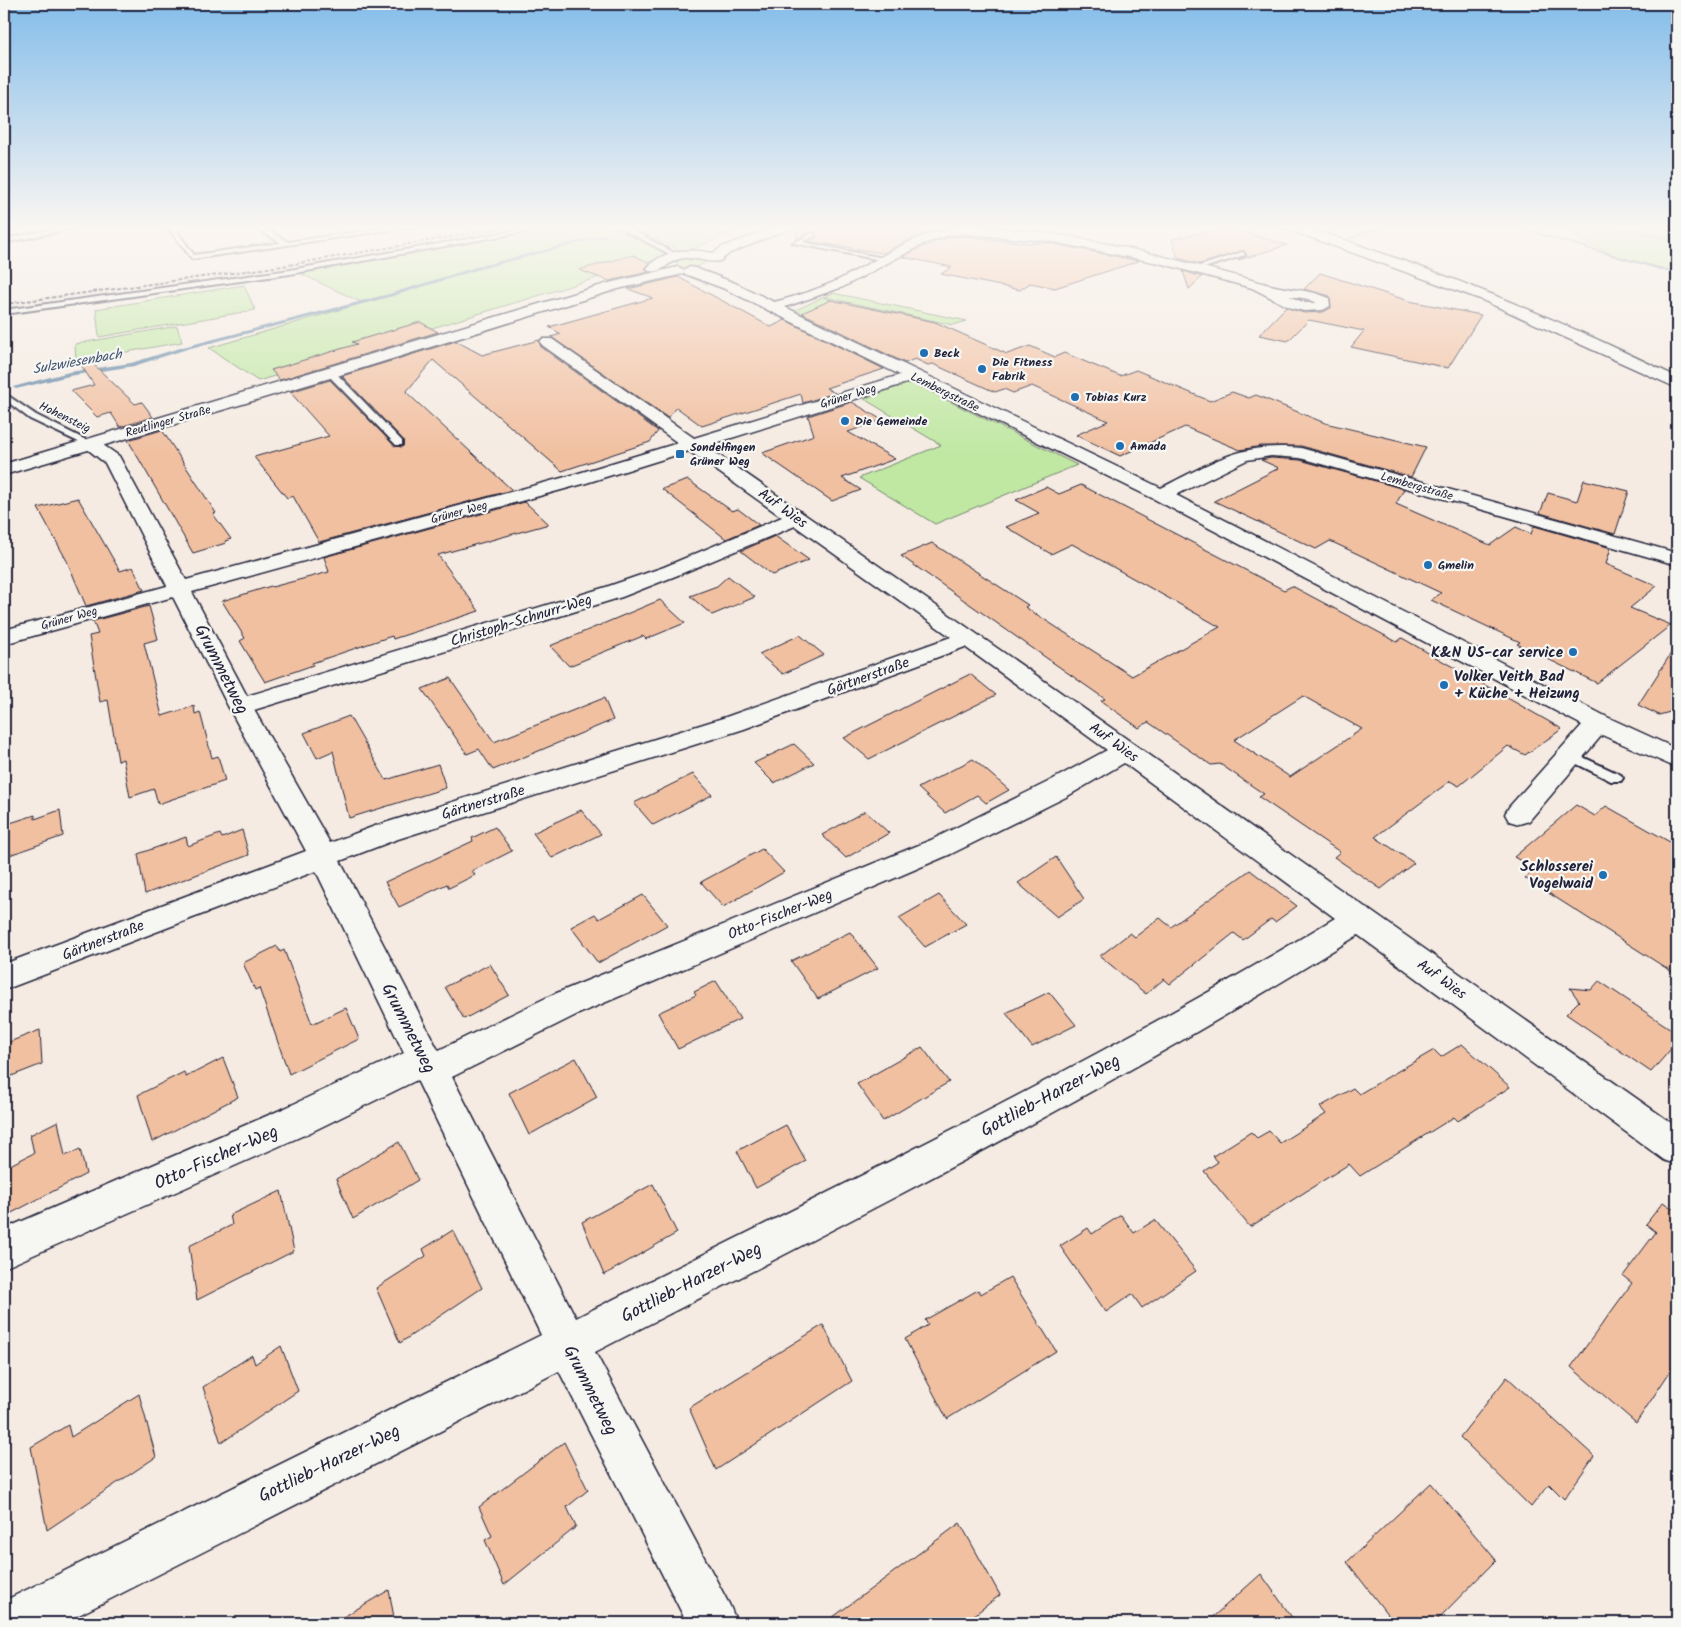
<svg xmlns="http://www.w3.org/2000/svg" width="1681" height="1627" font-family="Kalam,sans-serif">
  <rect width="100%" height="100%" fill="#f5ebe2"/>
  <filter id="ink" filterUnits="userSpaceOnUse"><feTurbulence type="fractalNoise" baseFrequency=".02" numOctaves="2"/><feDisplacementMap in="SourceGraphic" scale="10" xChannelSelector="R" yChannelSelector="G"/><feConvolveMatrix kernelMatrix="1 2 1 2 8 2 1 2 1" color-interpolation-filters="sRGB"/></filter>
  <g filter="url(#ink)">
    <path fill="#c0e8a3" stroke="#71856f" d="M550,226h58l64,29 -414,126 -49,-33 154,-45 -68,-32 96,-15z
      M628,226h117l-52,23 -12,2z
      M1565,226h48l64,17v29l-61,-16 -29,-13 -23,-15z
      M1621,226h56v15l-53,-14z
      M690,258l16,4c-8,7 -23,8 -31,1l6,-4z
      M244,285l11,25 -156,27 -3,-28z
      M833,293l134,28 -14,4 -129,-28z
      M823,297l8,3 -20,10 17,8 -14,4 -17,-7 -1,-5z
      M177,326l5,16 -106,19 -1,-17z
      M911,382l166,83 -142,59 -76,-46 82,-33 -77,-46z"/>
    <g fill="none" stroke-linecap="round" stroke-linejoin="round">
      <path fill="#6387a6" fill-rule="evenodd" d="M639,226h9l-16,4 -2,-1z
        M1379,226h7l-35,13 -4,-1z
        M1509,226h7l161,47v2z
        M606,234l2,2 -128,33 -87,27 -206,53 -53,17 -65,10 -53,13 -3,-2 56,-15 62,-9 52,-16 206,-53 87,-27z"/>
    </g>
    <path fill="#f1c0a1" stroke="#22223b" fill-rule="evenodd" d="M798,226h140l7,2 -30,9 -32,16 -75,-12 9,-4 -4,-6 -16,8z
      M1228,227l59,18 -48,15h-2l10,-4 -3,-6 -44,14 -22,-6 -6,-19z
      M965,236l63,7h21l90,18 -84,27 -25,-5 -10,7 -79,-16 11,-7 -49,-10 21,-11 25,-9z
      M633,255l17,8 -5,5 3,4 -39,9 -30,-11z
      M1183,271l19,6 -13,12z
      M1320,273l89,28 72,14 -33,53 -97,-21 13,-16 -55,-11 -21,21 -29,-6 27,-28 18,6 19,-1 8,-4 -1,-12 -26,-7z
      M678,277l93,50 14,-7 99,49 -58,19 9,5 -32,10 -2,-9 -99,32 -26,-19 -8,11 -117,-81 10,-3 -12,-7 104,-29 -25,-9z
      M831,300l104,22 72,32 23,-8 25,11 9,-4 56,23 16,-6 74,31 22,-9 17,6 7,-3 69,28 101,24 -15,30 -110,-31h-40l-21,4 -55,-23 -65,29 -44,-21 32,-14 -76,-35 -19,7 -9,-4 -9,3 -62,-28 -5,1 -13,-6 -10,4 -103,-50z
      M420,322l18,10 -158,48 -9,-10 86,-26 -5,-2z
      M539,340l2,7 117,84 -8,11 -88,29 -129,-111 -27,32 106,98 -193,52 -26,-46 -6,2 -33,-41 75,-21 -39,-44 40,-12 65,66 7,1 1,-7 -61,-64 114,-35 26,14z
      M88,359l47,45 7,-2 11,15 -33,10 -9,-14 -14,4 -26,-26 23,-6 -13,-20z
      M852,402l30,18 -34,12 47,27 -53,19 19,12 -29,11 -70,-48 52,-18 -6,-19z
      M162,430l54,83 -3,1 18,25 -6,2 1,2 -33,10 -65,-113z
      M1271,458l29,2 104,29 -8,15 94,41 26,-18 15,7 3,-8 77,22 -5,16 51,22 -27,22 41,17 -74,58 -80,-39 3,-2 -89,-42 10,-7 -111,-52 -14,8 -102,-48 65,-33 -18,-8z
      M688,480l44,31 6,-2 21,16 -33,14 -64,-50z
      M1584,480l45,11 -14,43 -75,-21 8,-20 29,8z
      M1081,485l203,105 8,-4 105,56 5,-4 160,91 -37,26 -17,-9 -49,40 -9,-5 -75,56 39,26 -33,26 -47,-32 6,-5 -81,-55 5,-3 -44,-30 -9,1 -63,-43 -9,6 -38,-27 4,-2 -204,-143 31,-13 96,62 -3,2 107,69 88,-49 -148,-83 -21,10 -45,-27 33,-14 -23,-13 30,-13 13,7zM1303,696l59,33 -72,48 -56,-37z
      M78,498l42,73 13,-4 11,23 -58,16 -19,-45 -29,-53z
      M525,502l24,22 -111,31 41,56 -86,28 -1,-3 -24,8 -56,19 1,2 -48,17 -25,-41 5,-3 -23,-37 49,-15 1,1 57,-15 -5,-15z
      M775,536l34,24 -37,15 -31,-24z
      M728,576l27,21 -43,18 -22,-19 27,-10z
      M660,600l25,23 -39,16 -3,-3 -74,30 -19,-20z
      M149,606l9,33 -14,4 18,73 32,-10 1,8 5,-2 12,46 6,-2 7,25 -67,23 -4,-15 -24,8 -7,-38 -5,2 -10,-61 -8,2 -11,-66 9,-2 -5,-13z
      M800,635l24,20 -41,19 -24,-20z
      M1677,644v66l-18,5 -21,-10z
      M970,674l26,21 -127,64 -25,-21z
      M450,678l44,64 110,-44 9,22 -120,50 -14,-21 -12,5 -45,-65z
      M349,716l37,64 52,-16 8,24 -97,30 -16,-67 -16,7 -13,-25z
      M794,744l20,19 -40,20 -20,-20z
      M973,759l36,31 -23,13 -9,-8 -32,18 -27,-25z
      M693,774l19,21 -59,30 -19,-22z
      M1576,805l19,11 11,-10 71,40v129l-152,-97 10,-9 -21,-12z
      M60,810l3,26 -59,21v-32l31,-10v4z
      M581,810l20,24 -49,24 -19,-25z
      M865,811l24,22 -43,25 -24,-23z
      M495,827l17,24 -40,20 3,4 -26,13 -2,-4 -48,23 -14,-25 88,-41 -1,-3z
      M242,830l7,25 -104,39 -7,-40 48,-17 2,9 32,-12 2,4z
      M762,849l22,23 -61,35 -22,-25z
      M1056,857l28,42 -27,18 -39,-34z
      M1250,870l47,36 -22,16 -4,-3 -28,21 -9,-7 -64,51 -6,-5 -18,15 -46,-38 30,-23 5,4 25,-19 11,9z
      M643,895l24,30 -69,38 -27,-36 24,-13 4,5z
      M939,895l27,29 -41,23 -26,-29z
      M850,932l28,36 -60,31 -27,-38z
      M277,946l3,6 4,-2 28,74 34,-16 13,31 -70,35 -30,-86 -4,2 -12,-27z
      M490,964l19,31 -45,24 -19,-32z
      M716,981l24,38 -62,30 -20,-36 38,-18 -2,-3z
      M1599,981l78,52v9l-26,30 -85,-58 13,-13 -9,-13 21,2z
      M1049,992l27,33 -44,22 -26,-34z
      M40,1030l2,34 -38,15v-35z
      M1462,1044l48,43 -52,34 -4,-4 -94,59 -11,-12 -99,63 -46,-56 14,-9 -5,-6 38,-24 6,6 12,-7 11,12 46,-29 -6,-7 33,-19 6,6 75,-44 7,7z
      M922,1047l27,35 -66,39 -26,-37z
      M223,1058l15,39 -86,45 -14,-47 46,-23 2,5z
      M576,1058l21,39 -68,38 -20,-42z
      M58,1121l7,35 15,-7 6,25 -82,43v-49l30,-15 -4,-18z
      M786,1125l20,36 -50,27 -19,-37z
      M399,1142l19,38 -65,39 -17,-40z
      M653,1184l24,49 -73,42 -22,-53z
      M281,1191l13,60 -97,49 -8,-54 43,-21 -2,-10z
      M1663,1202l10,7 4,-6v158l-41,62 -65,-56 61,-84 -9,-7 33,-44 -10,-8z
      M1121,1215l13,18 21,-13 41,51 -54,37 -10,-14 -26,18 -46,-66 28,-18 4,6z
      M453,1230l29,58 -82,55 -24,-55 50,-32 -3,-7z
      M1010,1277l46,74 -109,68 -42,-80 23,-14 -3,-5 53,-30 3,4z
      M823,1325l29,56 -136,89 -27,-62z
      M281,1346l17,45 -77,52 -18,-56 49,-32 3,9z
      M1507,1377l87,79 -30,43 -15,-15 -18,23 -71,-70z
      M139,1394l17,63 -109,73 -16,-83 37,-22 3,12z
      M564,1442l24,48 -21,17 9,20 -72,58 -19,-45 7,-4 -13,-29z
      M1431,1483l65,77 -62,63h-40l-47,-61z
      M960,1523l40,72 -36,28h-139z
      M1261,1574l35,49h-90z
      M389,1590l6,33h-62z"/>
    <g fill="none" stroke-linecap="round" stroke-linejoin="round">
      <defs>
        <path id="service" d="M70,226h13l-79,17v-4z
          M167,226h6l21,29 87,-12 -28,-17h8l27,16 111,-16h17l-224,33z
          M542,226h14l-266,48 -286,40v-4l286,-40z
          M617,226h8l55,30 -5,1z
          M813,233l2,3 -13,6 87,17 -3,2 -93,-18z
          M1243,252l2,3 -48,15 -3,-2z
          M328,371h6l68,70v4h-6l-68,-70z
          M4,393l32,22 58,29 -7,2 -57,-27 -26,-20z
          M1570,751l51,24 2,3 -2,3h-10l-46,-23 -1,-3 1,-3z"/>
        <path id="minor" d="M965,226c102,3 204,31 301,58 22,6 43,5 63,14l1,8 -7,4 -19,1 -13,-3 -39,-20 -93,-25 -110,-22 -84,-7 -16,1 -26,9 -80,43 -58,20 376,181c52,-26 79,-46 140,-40l376,105v12l-377,-107 -29,-2 -24,4 -71,35 431,222 70,32v19l-75,-33 -73,86 -10,3 -10,-3 -4,-7 4,-7 73,-82 -428,-226 -241,-118 -207,65 347,241 624,440v38l-13,-5 -306,-225c-246,154 -506,285 -763,417l135,254 7,17h-50l-128,-252 -496,252h-59v-22l537,-266 -124,-255 -106,52 -307,136v-39l281,-121 119,-55 -88,-182 -312,119v-26l302,-113 -78,-145 -55,-109 -169,47v-14l163,-44 -62,-123 -24,-19 3,-4h12l23,16 67,124 383,-104 109,-33 -136,-98 -2,-3 2,-3h10l142,99 206,-63 -175,-86 -40,-15 -2,-3 7,-4 5,1 40,15 39,19c23,-6 46,-13 68,-24 41,-21 76,-47 123,-52zM1289,296l19,3 9,4h-12zM689,451l93,66 -118,50 -58,20 -359,109 -55,-104 391,-108zM795,526l156,111 -225,80 -351,109 -45,17 -76,-133 368,-113 56,-22zM965,647l142,103 -61,33 -115,57 -379,155 -113,55 -2,-2 -97,-187 55,-21 349,-111zM1124,763l211,155c-244,148 -503,272 -759,400l-124,-241 124,-62 375,-161 115,-57z"/>
        <path id="tertiary" d="M1279,226c34,0 67,15 99,26 103,35 202,78 299,125v11l-197,-89z"/>
        <path id="secondary" d="M779,226h17l-66,27 -10,8c-13,3 -27,-6 -41,-2 -11,3 -17,15 -30,12l-2,-3c16,-19 44,-20 66,-15l9,-6z
          M678,267l7,4 -2,3 -65,15 -281,87 -333,99v-11l605,-181z"/>
      </defs>
      <use href="#service" stroke="#22223b" stroke-width="4"/>
      <use href="#minor" stroke="#22223b" stroke-width="3"/>
      <use href="#tertiary" stroke="#22223b" stroke-width="3"/>
      <use href="#secondary" stroke="#22223b" stroke-width="3"/>
      <use href="#service" fill="#f6f6f2" fill-rule="evenodd"/>
      <use href="#minor" fill="#f6f6f2" fill-rule="evenodd"/>
      <use href="#tertiary" fill="#f6f6f2" fill-rule="evenodd"/>
      <use href="#secondary" fill="#f6f6f2" fill-rule="evenodd"/>
      <path stroke="#22223b" stroke-width="2" stroke-dasharray="4 2" stroke-linecap="butt" d="M4,304l279,-38 230,-40"/>
    </g>
  </g>
  <linearGradient id="sky" x2="0" y2="1"><stop stop-color="#84bdea"/><stop offset="0.5" stop-color="#faf6f2"/><stop offset="1" stop-color="#faf6f2" stop-opacity="0"/></linearGradient>
  <rect width="1681" height="454" fill="url(#sky)"/>
  <g fill="#1f6fb2" stroke="#f6f6f2" stroke-width="2">
    <circle cx="924" cy="353" r="5"/>
    <circle cx="982" cy="369" r="5"/>
    <circle cx="1075" cy="397" r="5"/>
    <circle cx="845" cy="421" r="5"/>
    <circle cx="1120" cy="446" r="5"/>
    <rect x="675" y="449" width="10" height="10" rx="2.5"/>
    <circle cx="1428" cy="565" r="5"/>
    <circle cx="1573" cy="652" r="5"/>
    <circle cx="1444" cy="685" r="5"/>
    <circle cx="1603" cy="875" r="5"/>
  </g>
  <g text-anchor="middle" stroke-width="4.5" stroke-linejoin="round" paint-order="stroke">
    <g font-size="12" font-weight="bold" fill="#22223b" stroke="#f6f6f2" text-anchor="start">
      <text x="934" y="357">Beck</text>
      <text x="992" y="366">Die Fitness<tspan x="992" dy="14">Fabrik</tspan></text>
      <text x="1085" y="401">Tobias Kurz</text>
      <text x="855" y="425">Die Gemeinde</text>
      <text x="1130" y="450">Amada</text>
      <text x="690" y="451">Sondelfingen<tspan x="690" dy="14">Grüner Weg</tspan></text>
      <text x="1438" y="569">Gmelin</text>
    </g>
    <g font-size="12" fill="#22223b" stroke="#f6f6f2">
      <text transform="translate(945 392) rotate(26)" y="4">Lembergstraße</text>
      <text transform="translate(848 396) rotate(-17)" y="4">Grüner Weg</text>
      <text transform="translate(65 417) rotate(26)" y="4">Hohensteig</text>
      <text transform="translate(168 421) rotate(-16)" y="4">Reutlinger Straße</text>
      <text transform="translate(1417 486) rotate(16)" y="4">Lembergstraße</text>
      <text transform="translate(459 512) rotate(-15)" y="4">Grüner Weg</text>
      <text transform="translate(69 618) rotate(-16)" y="4">Grüner Weg</text>
    </g>
    <g font-size="14" font-style="italic" fill="#425471" stroke="#f6f6f2">
      <text transform="translate(77 361) rotate(-10)" y="5">Sulzwiesenbach</text>
    </g>
    <g font-size="15" fill="#22223b" stroke="#f6f6f2">
      <text transform="translate(783 508) rotate(36)" y="5">Auf Wies</text>
      <text transform="translate(521 620) rotate(-17)" y="5">Christoph-Schnurr-Weg</text>
      <text transform="translate(868 676) rotate(-20)" y="5">Gärtnerstraße</text>
      <text transform="translate(1114 742) rotate(36)" y="5">Auf Wies</text>
      <text transform="translate(483 802) rotate(-17)" y="5">Gärtnerstraße</text>
      <text transform="translate(780 914) rotate(-22)" y="5">Otto-Fischer-Weg</text>
      <text transform="translate(103 940) rotate(-21)" y="5">Gärtnerstraße</text>
      <text transform="translate(1442 979) rotate(36)" y="5">Auf Wies</text>
    </g>
    <g font-size="15" font-weight="bold" fill="#22223b" stroke="#f6f6f2" text-anchor="end">
      <text x="1563" y="657">K&amp;N US-car service</text>
      <text x="1454" y="681" text-anchor="start">Volker Veith Bad<tspan x="1454" dy="17">+ Küche + Heizung</tspan></text>
      <text x="1593" y="871">Schlosserei<tspan x="1593" dy="17">Vogelwaid</tspan></text>
    </g>
    <g font-size="18" fill="#22223b" stroke="#f6f6f2">
      <text transform="translate(222 669) rotate(63)" y="6">Grummetweg</text>
      <text transform="translate(409 1028) rotate(63)" y="6">Grummetweg</text>
      <text transform="translate(1050 1095) rotate(-28)" y="6">Gottlieb-Harzer-Weg</text>
      <text transform="translate(216 1157) rotate(-24)" y="6">Otto-Fischer-Weg</text>
      <text transform="translate(691 1282) rotate(-27)" y="6">Gottlieb-Harzer-Weg</text>
      <text transform="translate(591 1390) rotate(63)" y="6">Grummetweg</text>
      <text transform="translate(329 1463) rotate(-26)" y="6">Gottlieb-Harzer-Weg</text>
    </g>
  </g>
  <rect width="1681" height="1627" fill="none" stroke="#f6f6f2" stroke-width="20"/>
  <rect x="10" y="10" width="1661" height="1607" fill="none" stroke="#22223b" stroke-width="2" filter="url(#ink)"/>
</svg>
